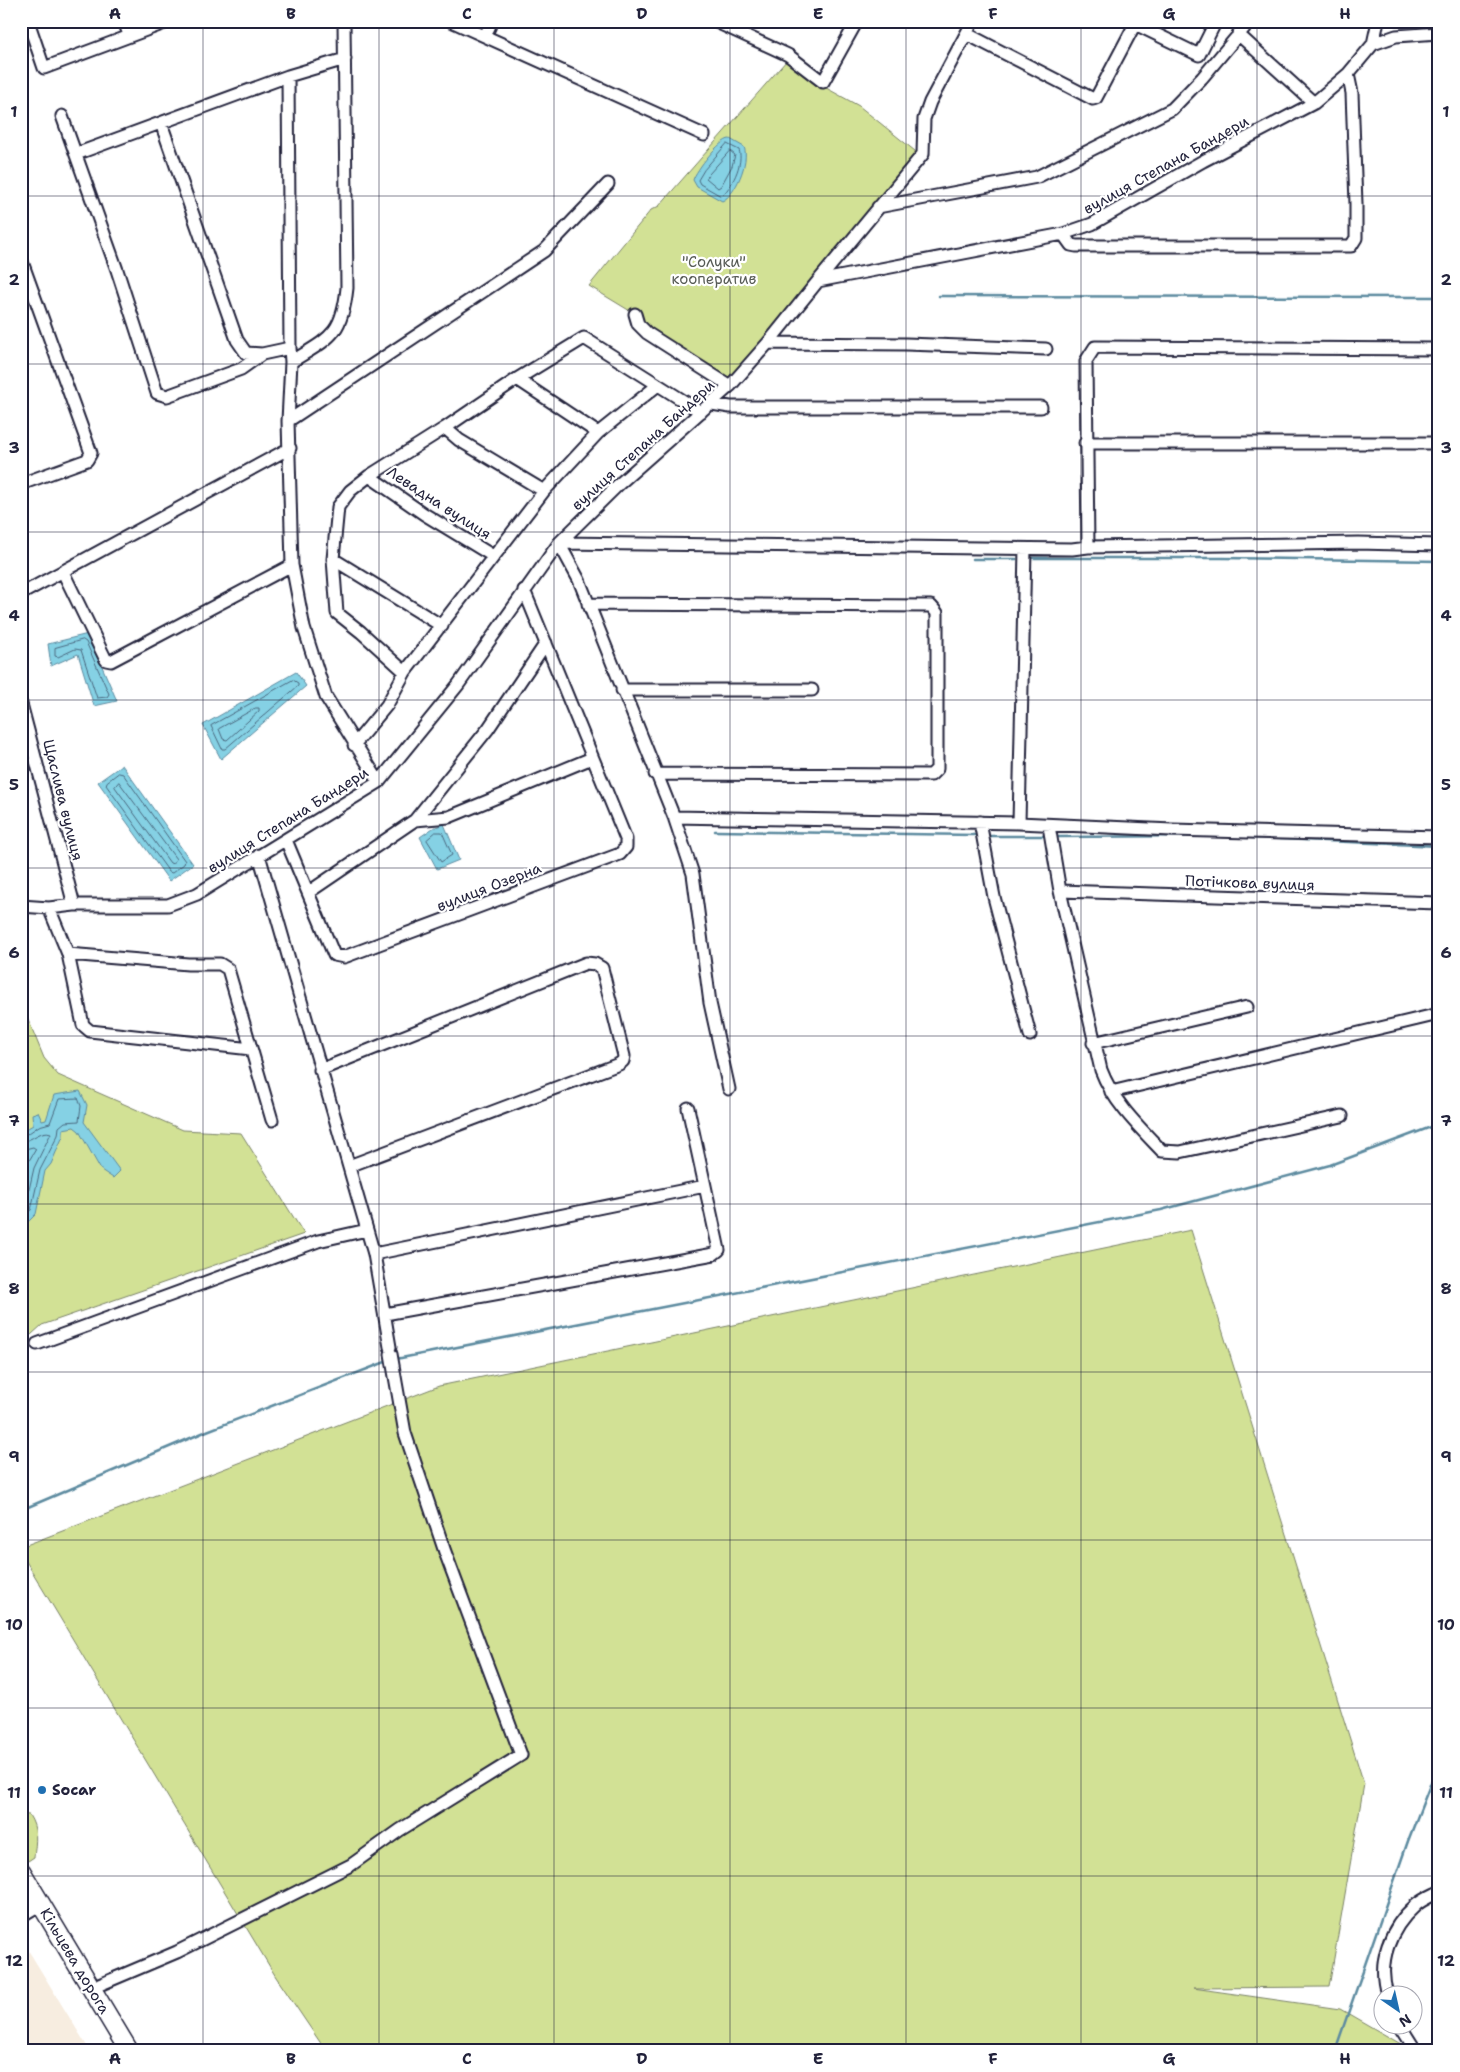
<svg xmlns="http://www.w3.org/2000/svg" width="1460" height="2072" font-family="'Shantell Sans',sans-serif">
  <rect width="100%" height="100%" fill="#fff"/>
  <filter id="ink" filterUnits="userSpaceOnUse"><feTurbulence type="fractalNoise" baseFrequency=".02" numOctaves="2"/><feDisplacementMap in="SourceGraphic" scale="10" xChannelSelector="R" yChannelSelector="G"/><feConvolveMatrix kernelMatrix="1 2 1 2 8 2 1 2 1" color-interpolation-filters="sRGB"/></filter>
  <g filter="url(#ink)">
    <path fill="#f7ede0" d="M22,1940l68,111h-69z"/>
    <path fill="#d2e195" stroke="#7a8268" d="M787,60l32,24 40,22 56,45 2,4 -187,225 -86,-53 -9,-13 -46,-28 62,-76 8,-4z
      M21,1002l23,56 14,17 125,55 58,3 63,101 -262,91 -21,19z
      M1191,1230l173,554 -35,203 -136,1 147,21 73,42h-1087l-50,-74 -255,-424v-6l418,-161z
      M21,1814l8,1c9,14 7,26 5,42l-6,4 -7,-10z"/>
    <path fill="#85d1e4" stroke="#5d8ba0" d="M730,139l14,8c6,14 -9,49 -22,54l-25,-14 -4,-7c3,-10 27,-41 37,-41z
      M88,634l29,67 -23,5 -16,-52 -27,12 -3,-22z
      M296,672l10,14 -85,73 -18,-34z
      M122,765l71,99 -24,17 -71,-99z
      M444,824l15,36 -22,9 -17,-32 13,-9z
      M80,1091l7,14 -3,17 36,49 -7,7 -12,-8 -22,-39 -5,-4 -11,2v7l-12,28 -6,7 -9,43 -10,10 -5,-1v-91l12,-7 -1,-11 6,-2 4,9 4,-1 8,-25z"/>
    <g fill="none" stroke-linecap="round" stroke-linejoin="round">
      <path stroke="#4a687f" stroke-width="1" d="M727,144l12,6c5,13 -8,39 -18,46l-21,-12 -2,-4 6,-10z
        M730,151l5,4 -3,11 -11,20 -3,2 -12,-10z
        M83,640l3,2 23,52 -2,3 -10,1 -16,-48 -6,-1 -17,8 -3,-1v-8z
        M293,680l5,3v3l-73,63h-3l-11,-23z
        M256,708h3v3l-32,29 -4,-1 -4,-10z
        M119,773l4,1 62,87 -1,3 -12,9 -3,-1 -63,-87 1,-3z
        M119,782l57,77 -3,5 -3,-1 -55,-76z
        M436,832h6l10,23 -11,7 -14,-22z
        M21,1136l8,-3 10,-7 11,-3 9,-24 19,-1 3,8 -2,15 -14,1 -6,5 -1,8 -18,35 -9,40 -10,8
        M21,1142c11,-1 20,-13 30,-9l-17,35 -9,39 -4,4
        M21,1150l12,-3 3,2 -9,15 -6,24"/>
      <path stroke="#5d8ba0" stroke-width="2.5" d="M939,296l500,1
        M1033,558h189l217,3
        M973,559h43
        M715,831l259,4
        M988,836h57
        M1057,837l146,-1
        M1233,837l206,9
        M396,1359l765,-149 169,-45 109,-41
        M21,1510l186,-79 181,-70
        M1336,2048l72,-207 31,-79"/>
      <defs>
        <path id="minor" d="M28,21l16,47 126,-47
          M124,21l5,14
          M344,21l3,267c-5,48 -18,50 -56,74l-3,59 4,144 12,63 22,69 53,85
          M451,21l253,114
          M714,21l74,34 35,27 34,-61
          M1129,21l70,34 17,-34
          M967,34l126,65 3,-1 39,-74
          M1238,34l76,69
          M485,36l7,-15
          M1373,44l5,-23
          M288,76l2,272
          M62,116l55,154 40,123 10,3 74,-27 21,-15 28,-6 1,14
          M161,123l76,217 9,13 16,1
          M76,154l212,-78 57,-17
          M878,207l159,-30 135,-68 30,-31 48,-57
          M1063,234l8,11 5,1h275l5,-8v-34l-4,-111 -4,-19
          M21,259l70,194 -4,7 -66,24
          M818,281l105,-127 1,-35 6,-17 43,-81
          M635,314l3,10 9,9 83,53
          M768,343l138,1 140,5
          M517,379l81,54
          M712,404l18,3h311
          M288,421l256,-170 64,-67
          M445,428l14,12 85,51
          M1085,443h354
          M369,476l55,38 69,42
          M1088,547l-2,-186 9,-14 344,2
          M333,559l109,67
          M63,572l43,88 5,1 181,-96
          M21,594l269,-146
          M588,604l343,2 6,7v156l-6,6 -276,-1
          M405,672l-44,-40 -24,-19 -4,-54 5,-52 12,-16 19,-15 76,-48 72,-49 67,-41 117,74
          M622,690h190
          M21,704l53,201
          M354,745l33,-40 18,-33 139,-181 54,-58 60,-48
          M674,817l345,6 153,7 267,7
          M415,820l73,-91 58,-86
          M980,822l14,75 36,138
          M1019,823l6,-274
          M1049,826l11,65 41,179c12,32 38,57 61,81l18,1 162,-36
          M286,840l48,115 10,2 276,-103 6,-7v-8l-102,-249
          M259,855l115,399 16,93
          M1060,891l379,12
          M309,892l106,-72 34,-3 143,-59
          M21,906l28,2 25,-3h94l29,-11 182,-112 79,-97 101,-142 59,-58 112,-99 38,-43 50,-62 245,-47 29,-10 111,-63 111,-58 34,-29 25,-30 23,-8 43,-3
          M49,908l19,46 15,71 7,6 161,18
          M68,954l120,10h32l8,5 44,151
          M1093,1043l154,-36
          M320,1070l266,-107 9,1 7,4 22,88 -1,5 -4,3 -270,102
          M729,1089l-19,-86 -17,-129 -19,-57 -95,-237 -20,-37 513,6 16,-2 270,-4 81,2
          M1111,1092l328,-78
          M374,1254l331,-68
          M385,1314l329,-60 5,-4 -31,-142
          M37,1344l281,-103 49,-11
          M21,1916l20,-12
          M92,1988l85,-36 174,-87 49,-35 121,-75 -76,-203 -40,-119 -14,-79
          M1387,1994c-10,-32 3,-66 28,-88 6,-6 16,-10 24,-14
          M1399,2024l17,27"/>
        <path id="trunk" d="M21,1871l108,180"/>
      </defs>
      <use href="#minor" stroke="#22223b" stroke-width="15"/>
      <use href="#trunk" stroke="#22223b" stroke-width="21"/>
      <use href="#minor" stroke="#fff" stroke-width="11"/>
      <use href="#trunk" stroke="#fff" stroke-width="18"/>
    </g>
  </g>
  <path fill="none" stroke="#22223b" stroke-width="1" stroke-opacity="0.55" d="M203,21v2030M379,21v2030M554,21v2030M730,21v2030M906,21v2030M1081,21v2030M1257,21v2030M21,196h1418M21,364h1418M21,532h1418M21,700h1418M21,868h1418M21,1036h1418M21,1204h1418M21,1372h1418M21,1540h1418M21,1708h1418M21,1876h1418"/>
  <circle fill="#1f6fb2" stroke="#fff" stroke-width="2" cx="42" cy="1790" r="5"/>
  <g text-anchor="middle" stroke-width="4.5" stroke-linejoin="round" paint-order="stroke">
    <g font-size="15" fill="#22223b" stroke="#fff">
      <text transform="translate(1166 165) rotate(-29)" y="5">вулиця Степана Бандери</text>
      <text transform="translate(643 445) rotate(-42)" y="5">вулиця Степана Бандери</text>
      <text transform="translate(439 503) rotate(33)" y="5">Левадна вулиця</text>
      <text transform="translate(63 800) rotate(76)" y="5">Щаслива вулиця</text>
      <text transform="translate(288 820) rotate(-32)" y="5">вулиця Степана Бандери</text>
      <text transform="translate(1250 883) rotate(2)" y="5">Потічкова вулиця</text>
      <text transform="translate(489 887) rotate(-21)" y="5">вулиця Озерна</text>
      <text transform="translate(75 1961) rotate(59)" y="5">Кільцева дорога</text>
    </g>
    <g font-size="15" fill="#575b56" stroke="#fff">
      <text x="714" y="267">"Солуки"<tspan x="714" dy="17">кооператив</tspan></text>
    </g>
    <g font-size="15" font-weight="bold" fill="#22223b" stroke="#fff" text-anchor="start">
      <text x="52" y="1795">Socar</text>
    </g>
  </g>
  <rect width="1460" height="2072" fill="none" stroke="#fff" stroke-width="55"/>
  <g transform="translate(1398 2010) rotate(146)"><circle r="24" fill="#ffffff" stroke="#a7a7b1"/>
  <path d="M0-4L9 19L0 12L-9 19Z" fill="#1f6fb2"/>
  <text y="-8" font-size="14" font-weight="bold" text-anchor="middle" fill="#22223b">N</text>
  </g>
  <rect x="28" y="28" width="1404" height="2016" fill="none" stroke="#22223b" stroke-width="2"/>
  <g font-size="16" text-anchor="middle" font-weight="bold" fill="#22223b">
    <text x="115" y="19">A</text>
    <text x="291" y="19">B</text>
    <text x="467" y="19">C</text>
    <text x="642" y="19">D</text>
    <text x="818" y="19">E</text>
    <text x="993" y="19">F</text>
    <text x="1169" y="19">G</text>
    <text x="1345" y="19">H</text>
    <text x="14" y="117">1</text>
    <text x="1446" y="117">1</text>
    <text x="14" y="285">2</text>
    <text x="1446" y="285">2</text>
    <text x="14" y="453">3</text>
    <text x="1446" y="453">3</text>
    <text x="14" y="621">4</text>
    <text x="1446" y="621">4</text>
    <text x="14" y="790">5</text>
    <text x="1446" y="790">5</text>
    <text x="14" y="958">6</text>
    <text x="1446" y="958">6</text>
    <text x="14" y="1126">7</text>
    <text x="1446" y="1126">7</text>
    <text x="14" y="1294">8</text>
    <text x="1446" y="1294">8</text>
    <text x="14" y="1462">9</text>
    <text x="1446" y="1462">9</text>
    <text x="14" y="1630">10</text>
    <text x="1446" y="1630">10</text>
    <text x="14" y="1798">11</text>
    <text x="1446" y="1798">11</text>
    <text x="14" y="1966">12</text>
    <text x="1446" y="1966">12</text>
    <text x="115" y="2064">A</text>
    <text x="291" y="2064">B</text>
    <text x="467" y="2064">C</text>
    <text x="642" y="2064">D</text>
    <text x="818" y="2064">E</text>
    <text x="993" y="2064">F</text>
    <text x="1169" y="2064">G</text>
    <text x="1345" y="2064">H</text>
  </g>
</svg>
